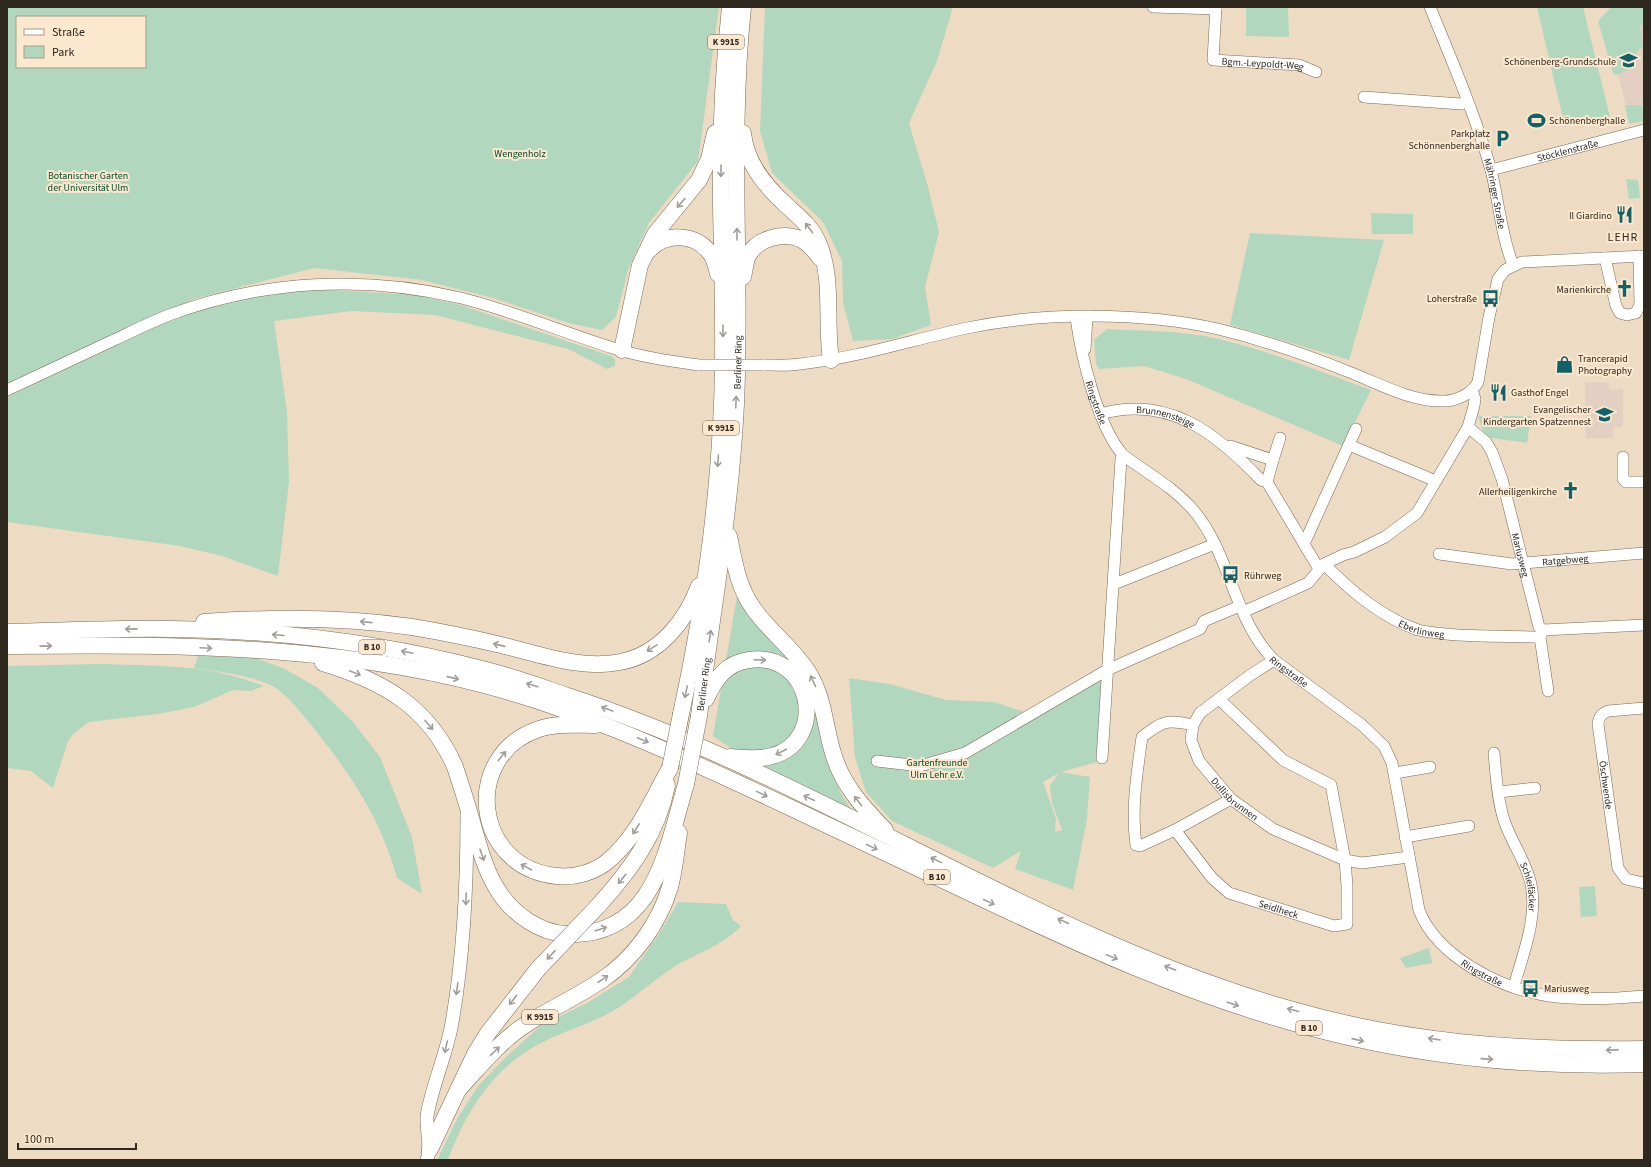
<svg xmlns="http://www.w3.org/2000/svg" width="1651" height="1167" font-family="'Source Sans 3',sans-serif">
  <rect width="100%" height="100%" fill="#eedbc3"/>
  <path fill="#e4d0c2" d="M1644,17v84l-4,4h-11l-4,-2 -20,-83z
    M1585,382h24v7h14v36l-2,2h-8v11h-27z"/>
  <path fill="#b1d8bf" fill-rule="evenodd" d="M7,7h712l-21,154 -49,62 -21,47 -12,47 -14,13 -34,-7 -75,-25 -71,-18 -108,-12 -120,31 -187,85zM17,17h128v50h-128z
    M765,7h188l-16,54 -28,62 19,64 11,45 -14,55 6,38 -39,14 -39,2 -10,-38 -1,-42 -19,-39 -51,-49 -12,-42z
    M1246,7h42l1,30 -43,-1z
    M1537,7h46l27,110 -45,10z
    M1611,7h33v18h-4l3,23 -4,1 -3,5 -6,2v13l-14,6 -3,-2 -15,-52z
    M1625,105h17l2,16 -15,3z
    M1626,179l12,1 2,18 -11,1z
    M1371,213l42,1v20h-41z
    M1250,233l134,7 -35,120 -119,-35z
    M316,289l100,6 45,10 150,51 4,3v7l-8,3 -39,-20 -133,-34 -84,-4 -77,10 13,91 2,70 -11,94 -56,-20 -42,-10 -173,-24v-125l141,-68 59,-21 71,-17z
    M1107,329c37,2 75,1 111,10 53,12 102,33 153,51l-28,56 -157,-67 -42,-13 -45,3 -3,-5 -2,-24z
    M1478,416h53l-4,27 -42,-6z
    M737,596l11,17 53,57 17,42 22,80 12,18 -92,-42 -47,-32z
    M198,656l56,1 31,12 33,19 35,34 27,35 32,80 10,57 -25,-16c-16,-59 -47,-105 -85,-152 -12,-14 -23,-30 -38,-39 -21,-12 -56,-15 -80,-19z
    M98,664c35,1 72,1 107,6 20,3 40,9 59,16l-13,5 -18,-1 -39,17 -36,7 -69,8 -15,11 -6,8 -15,47 -22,-17 -24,-3v-102z
    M1104,676l-7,86 -36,10 29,5 -3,42 -14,71 -58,-21 6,-18 -28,17 -101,-47 -26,-29 -11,-35 -6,-79 41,6 56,16 48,2 43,14zM1059,773l-9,12 2,18 10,27 -7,2 1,-13 -13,-37z
    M1595,886l2,30 -16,1 -2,-30z
    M678,902l48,2 7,16 8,6c-16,18 -43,27 -64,39 -21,13 -39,30 -59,43 -22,14 -49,21 -73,33 -50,24 -78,68 -97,119h-11l20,-41 21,-33 27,-28 35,-32 47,-23 42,-26 34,-49z
    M1429,948l3,15 -26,5 -6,-10z"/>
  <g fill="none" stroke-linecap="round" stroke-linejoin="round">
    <defs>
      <g id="minor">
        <path d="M1153,7l63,2"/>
        <path id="s1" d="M1216,7l-3,53 86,5 17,7"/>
        <path id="s2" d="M1430,7c22,54 45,107 61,163 8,32 10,65 22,95"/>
        <path d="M1364,97l97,7 6,-3"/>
        <path id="s3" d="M1491,170l153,-40"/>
        <path d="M1605,258l11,48 4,7 7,2 9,-2 4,-9 -1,-48"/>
        <path id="s4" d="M1076,318c5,37 22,109 47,137 24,18 52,33 71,56 37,44 39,108 80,149l88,65 22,21 8,17 27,147c18,47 82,79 130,86 32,4 63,3 95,0"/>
        <path d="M1085,349l2,-31"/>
        <path d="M763,365c12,0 25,1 37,-1 57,-6 111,-24 167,-36 76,-16 176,-16 251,1 45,11 89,26 131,43 29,11 60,29 92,29 14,1 31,-7 37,-19l11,-65 9,-38 7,-9 17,-8 122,-6"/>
        <path d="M7,390c36,-17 73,-34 109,-51 17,-8 35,-17 53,-24 94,-35 195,-40 292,-17 52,13 101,34 152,50 28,9 57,13 86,17"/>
        <path id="s5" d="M1100,414c69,-19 116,19 161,66l6,2 37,62"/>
        <path id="s6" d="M1468,427l18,15 6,10 10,27 37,148 4,3 -3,7 8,54"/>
        <path d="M1349,445l87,36"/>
        <path d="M1230,446l43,14 -6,22"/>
        <path d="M1623,457v22l3,3h18"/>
        <path d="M1273,460l7,-22"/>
        <path id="s7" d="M1439,554l73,10 132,-11"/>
        <path id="s8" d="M1324,564c27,27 57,53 94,66 9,2 19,3 28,4 31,3 63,2 94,3"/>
        <path d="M1319,569l-15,-25 52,-115"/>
        <path d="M1114,584l101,-40"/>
        <path d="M1243,612l65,-29 16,-19 19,-9 11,-3 31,-15 32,-24 51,-86 6,-21 1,-7 -3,-9"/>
        <path d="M1543,630l101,-5"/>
        <path id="s9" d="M1274,660l-25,16 -49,37 -7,12 -2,15 8,21 32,38 42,30 72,31 17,3 47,-6"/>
        <path id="s10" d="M1644,708l-36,3c-7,3 -9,6 -10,13l20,144 8,11 18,4"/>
        <path id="s11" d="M1193,725c-27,-6 -30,-4 -51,12 -5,36 -11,72 -6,108l4,1 35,-16 37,48 17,15 105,33 13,-2v-38l-2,-26 -14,-75 -48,-25 -64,-61"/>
        <path id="s12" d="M1494,753c2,21 3,46 10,67 7,22 22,41 27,64 7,33 -8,70 -17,102"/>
        <path d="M1102,758l19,-299 2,-4"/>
        <path d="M877,761l43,5 45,-13 142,-83 93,-41 4,-8 36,-15"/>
        <path d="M1395,773l35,-6"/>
        <path d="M1499,792l36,-4"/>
        <path d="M1175,830l56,-31"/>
        <path d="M1405,837l64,-11"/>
      </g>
      <path id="major" d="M427,1160c5,-15 -1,-28 0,-44 5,-30 18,-58 24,-88 13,-70 16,-141 16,-212"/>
      <g id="highway">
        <path d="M743,133c3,30 22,53 43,72 12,11 25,21 32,37 16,36 7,80 13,118"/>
        <path d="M648,251c17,-19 47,-18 62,2 5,6 6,13 8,21"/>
        <path d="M743,277c2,-7 2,-15 5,-21 9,-18 35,-24 52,-17 9,4 15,12 20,19"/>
        <path d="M622,350l18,-85 15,-31 44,-54 10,-21 6,-26"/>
        <path d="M729,536c5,25 9,51 24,72 16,23 42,42 57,67 14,24 15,52 23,78 9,32 30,54 52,77"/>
        <path d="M204,622c70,-5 139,-5 208,5 30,5 60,11 89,18 38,9 80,25 119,17 39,-7 66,-41 79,-76"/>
        <path d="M7,632c54,-1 109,-4 164,-3 105,1 213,14 315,41 28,7 55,17 82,26 248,81 467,240 718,312 118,35 236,43 358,41"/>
        <path d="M7,646c177,-2 359,-2 528,54 88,29 171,68 254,107 65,31 130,62 194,92 99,47 199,92 304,122 116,34 237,47 357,43"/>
        <path d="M323,663c60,18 106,44 132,104 6,18 12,36 17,55 7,24 13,49 27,70 14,22 41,41 67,42 89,4 100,-84 120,-150"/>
        <path d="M706,699c9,-20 20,-36 43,-39 64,-9 79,81 23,96 -13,4 -28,2 -42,1"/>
        <path d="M681,714c22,-102 37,-206 41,-311 3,-67 0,-133 -1,-200 -1,-66 2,-131 9,-196"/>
        <path id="s13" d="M699,716c13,-104 32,-207 37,-312 6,-132 -7,-265 7,-397"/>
        <path d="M596,725c-19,0 -39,-2 -57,4 -78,26 -66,139 18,147 18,2 38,-4 51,-15 29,-24 44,-61 62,-93"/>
        <path d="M597,907c32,-35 61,-73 70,-122"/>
        <path d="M458,1090c22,-24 43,-50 70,-67 24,-15 50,-27 74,-43 32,-22 57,-56 68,-93 5,-18 6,-36 9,-54"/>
        <path d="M430,1149l45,-95 13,-21 50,-64"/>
      </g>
    </defs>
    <use href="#minor" stroke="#7a6a54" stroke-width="12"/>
    <use href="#major" stroke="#7a6a54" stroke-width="14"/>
    <use href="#highway" stroke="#7a6a54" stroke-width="17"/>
    <use href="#minor" stroke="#fff" stroke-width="11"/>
    <use href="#major" stroke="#fff" stroke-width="13"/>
    <use href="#highway" stroke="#fff" stroke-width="16"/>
    <defs>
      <path id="minor-bridge" d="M699,365h64"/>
      <path id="highway-bridge" d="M670,768l11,-54
        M686,784l13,-68
        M538,969l59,-62"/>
    </defs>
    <use href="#minor-bridge" stroke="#7a6a54" stroke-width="12" stroke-linecap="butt"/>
    <use href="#highway-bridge" stroke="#7a6a54" stroke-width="17" stroke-linecap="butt"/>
    <use href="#minor-bridge" stroke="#fff" stroke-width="11"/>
    <use href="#highway-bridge" stroke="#fff" stroke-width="16"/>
  </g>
  <defs><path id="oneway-shaft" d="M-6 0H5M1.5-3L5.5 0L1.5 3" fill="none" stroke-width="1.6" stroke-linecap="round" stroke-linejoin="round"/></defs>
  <g stroke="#a19e9a">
    <use href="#oneway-shaft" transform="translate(721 171) rotate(91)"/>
    <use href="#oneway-shaft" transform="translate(681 203) rotate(132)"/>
    <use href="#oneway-shaft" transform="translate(809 228) rotate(-127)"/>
    <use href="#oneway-shaft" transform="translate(737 234) rotate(-90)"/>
    <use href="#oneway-shaft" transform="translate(723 331) rotate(90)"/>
    <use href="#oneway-shaft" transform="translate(736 402) rotate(-88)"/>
    <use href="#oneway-shaft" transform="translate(718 461) rotate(94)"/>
    <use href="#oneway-shaft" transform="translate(366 622) rotate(-174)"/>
    <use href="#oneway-shaft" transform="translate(131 629) rotate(179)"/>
    <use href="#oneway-shaft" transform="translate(278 635) rotate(-175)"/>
    <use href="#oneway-shaft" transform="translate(710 636) rotate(-81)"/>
    <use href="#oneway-shaft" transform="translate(499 645) rotate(-167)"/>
    <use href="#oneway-shaft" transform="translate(46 646) rotate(-1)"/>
    <use href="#oneway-shaft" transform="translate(206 648) rotate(3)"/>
    <use href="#oneway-shaft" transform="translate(652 648) rotate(149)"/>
    <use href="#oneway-shaft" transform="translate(407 652) rotate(-168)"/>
    <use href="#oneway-shaft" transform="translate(760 660) rotate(2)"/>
    <use href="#oneway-shaft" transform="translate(355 673) rotate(22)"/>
    <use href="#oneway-shaft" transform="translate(453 678) rotate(13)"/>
    <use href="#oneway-shaft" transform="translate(813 681) rotate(-115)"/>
    <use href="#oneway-shaft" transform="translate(532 685) rotate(-163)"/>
    <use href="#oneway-shaft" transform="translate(686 692) rotate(102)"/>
    <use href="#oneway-shaft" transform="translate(607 709) rotate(-160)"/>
    <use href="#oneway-shaft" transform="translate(429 725) rotate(49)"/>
    <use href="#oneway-shaft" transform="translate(643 740) rotate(23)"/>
    <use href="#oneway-shaft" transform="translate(781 752) rotate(153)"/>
    <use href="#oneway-shaft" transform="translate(502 756) rotate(-51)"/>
    <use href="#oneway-shaft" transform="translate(762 794) rotate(26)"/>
    <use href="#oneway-shaft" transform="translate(809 798) rotate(-155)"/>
    <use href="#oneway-shaft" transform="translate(858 801) rotate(-128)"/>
    <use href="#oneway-shaft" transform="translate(636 829) rotate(122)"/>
    <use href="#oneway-shaft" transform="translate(872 847) rotate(25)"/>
    <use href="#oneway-shaft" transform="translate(482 855) rotate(71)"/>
    <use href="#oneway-shaft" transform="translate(936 860) rotate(-154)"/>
    <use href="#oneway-shaft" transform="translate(526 867) rotate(-152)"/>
    <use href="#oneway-shaft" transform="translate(622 879) rotate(129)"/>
    <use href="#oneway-shaft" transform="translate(466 899) rotate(92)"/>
    <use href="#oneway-shaft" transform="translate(989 902) rotate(25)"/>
    <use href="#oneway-shaft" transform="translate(1063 921) rotate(-155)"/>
    <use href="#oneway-shaft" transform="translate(601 929) rotate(-18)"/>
    <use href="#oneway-shaft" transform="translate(551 955) rotate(133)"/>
    <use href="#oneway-shaft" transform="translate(1112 957) rotate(22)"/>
    <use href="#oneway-shaft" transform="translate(1170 968) rotate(-160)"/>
    <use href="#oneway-shaft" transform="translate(603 979) rotate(-35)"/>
    <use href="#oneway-shaft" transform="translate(457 989) rotate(98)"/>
    <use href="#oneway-shaft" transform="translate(513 1000) rotate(128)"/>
    <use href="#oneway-shaft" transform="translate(1233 1004) rotate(18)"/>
    <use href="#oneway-shaft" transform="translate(1293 1010) rotate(-165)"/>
    <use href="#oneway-shaft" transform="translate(1434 1039) rotate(-172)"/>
    <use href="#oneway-shaft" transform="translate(1358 1040) rotate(13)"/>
    <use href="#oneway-shaft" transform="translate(446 1047) rotate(103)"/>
    <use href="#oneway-shaft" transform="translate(1612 1050) rotate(179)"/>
    <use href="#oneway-shaft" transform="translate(495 1051) rotate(-44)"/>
    <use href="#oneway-shaft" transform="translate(1487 1059) rotate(4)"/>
  </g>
  <defs>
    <symbol id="school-bare" viewBox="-9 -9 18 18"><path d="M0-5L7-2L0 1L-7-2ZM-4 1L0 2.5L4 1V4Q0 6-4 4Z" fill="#116168" stroke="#fbe8cf" stroke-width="2.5" paint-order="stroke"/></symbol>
    <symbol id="stadium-bare" viewBox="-9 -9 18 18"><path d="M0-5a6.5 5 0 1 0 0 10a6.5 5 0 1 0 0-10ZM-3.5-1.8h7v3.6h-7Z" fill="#116168" stroke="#fbe8cf" stroke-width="2.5" paint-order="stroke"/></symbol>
    <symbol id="parking-bare" viewBox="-9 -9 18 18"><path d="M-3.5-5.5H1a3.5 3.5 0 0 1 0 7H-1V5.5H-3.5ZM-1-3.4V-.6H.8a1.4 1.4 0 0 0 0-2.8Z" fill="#116168" stroke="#fbe8cf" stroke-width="2.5" paint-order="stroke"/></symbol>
    <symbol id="restaurant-bare" viewBox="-9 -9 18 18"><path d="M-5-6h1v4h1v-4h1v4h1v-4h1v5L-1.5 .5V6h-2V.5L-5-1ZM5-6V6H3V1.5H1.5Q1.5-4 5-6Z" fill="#116168" stroke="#fbe8cf" stroke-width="2.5" paint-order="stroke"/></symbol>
    <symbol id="church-bare" viewBox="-9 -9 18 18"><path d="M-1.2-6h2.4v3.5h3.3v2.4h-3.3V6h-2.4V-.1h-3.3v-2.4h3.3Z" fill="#116168" stroke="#fbe8cf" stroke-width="2.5" paint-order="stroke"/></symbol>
    <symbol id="bus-bare" viewBox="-9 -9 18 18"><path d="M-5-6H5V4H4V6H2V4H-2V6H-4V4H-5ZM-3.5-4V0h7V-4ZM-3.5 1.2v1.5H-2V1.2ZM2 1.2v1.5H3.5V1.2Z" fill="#116168" stroke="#fbe8cf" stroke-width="2.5" paint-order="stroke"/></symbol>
    <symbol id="shop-bare" viewBox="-9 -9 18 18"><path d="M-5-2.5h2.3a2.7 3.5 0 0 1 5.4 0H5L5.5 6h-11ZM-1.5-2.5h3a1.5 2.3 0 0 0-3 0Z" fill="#116168" stroke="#fbe8cf" stroke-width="2.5" paint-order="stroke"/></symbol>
  </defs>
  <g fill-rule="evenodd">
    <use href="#school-bare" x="1616" y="48" width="25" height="25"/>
    <use href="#stadium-bare" x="1524" y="108" width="25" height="25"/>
    <use href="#parking-bare" x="1490" y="126" width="25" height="25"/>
    <use href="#restaurant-bare" x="1612" y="202" width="25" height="25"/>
    <use href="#church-bare" x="1612" y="276" width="25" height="25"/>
    <use href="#bus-bare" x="1478" y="286" width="25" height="25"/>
    <use href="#shop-bare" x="1552" y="352" width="25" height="25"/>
    <use href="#restaurant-bare" x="1486" y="380" width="25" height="25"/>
    <use href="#school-bare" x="1592" y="402" width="25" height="25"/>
    <use href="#church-bare" x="1558" y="478" width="25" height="25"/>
    <use href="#bus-bare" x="1218" y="562" width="25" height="25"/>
    <use href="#bus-bare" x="1518" y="976" width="25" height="25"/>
  </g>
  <g text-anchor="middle" stroke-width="4" stroke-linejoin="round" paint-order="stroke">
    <g fill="#fbe8cf" stroke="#6c6254" stroke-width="1">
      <rect x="708" y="35" width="36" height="14" rx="3"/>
      <rect x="703" y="421" width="36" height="14" rx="3"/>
      <rect x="359" y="640" width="26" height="14" rx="3"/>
      <rect x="924" y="870" width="26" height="14" rx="3"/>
      <rect x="522" y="1010" width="36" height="14" rx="3"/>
      <rect x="1296" y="1021" width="26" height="14" rx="3"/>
    </g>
    <g font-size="9" font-weight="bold" fill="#2f281f">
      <text x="726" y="45">K 9915</text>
      <text x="721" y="431">K 9915</text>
      <text x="372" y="650">B 10</text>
      <text x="937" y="880">B 10</text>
      <text x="540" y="1020">K 9915</text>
      <text x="1309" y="1031">B 10</text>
    </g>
    <g font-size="10" fill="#2f281f" stroke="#fbe8cf" text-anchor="end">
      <text x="1616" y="65">Schönenberg-Grundschule</text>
      <text x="1549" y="124" text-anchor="start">Schönenberghalle</text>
      <text x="1490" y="137">Parkplatz<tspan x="1490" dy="12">Schönnenberghalle</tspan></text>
      <text x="1612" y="219">Il Giardino</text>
      <text x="1611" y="293">Marienkirche</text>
      <text x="1477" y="302">Loherstraße</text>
      <text x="1578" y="362" text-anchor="start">Trancerapid<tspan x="1578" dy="12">Photography</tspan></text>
      <text x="1511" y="396" text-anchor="start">Gasthof Engel</text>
      <text x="1591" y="413">Evangelischer<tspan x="1591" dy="12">Kindergarten Spatzennest</tspan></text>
      <text x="1557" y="495">Allerheiligenkirche</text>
      <text x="1244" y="579" text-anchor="start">Rührweg</text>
      <text x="1544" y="992" text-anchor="start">Mariusweg</text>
    </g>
    <g font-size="10" fill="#2f281f" stroke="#fbe8cf">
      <text dy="4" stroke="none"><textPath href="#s1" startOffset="103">Bgm.-Leypoldt-Weg</textPath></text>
      <text dy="4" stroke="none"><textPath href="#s3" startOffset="79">Stöcklenstraße</textPath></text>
      <text dy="4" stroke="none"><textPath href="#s2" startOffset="198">Mähringer Straße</textPath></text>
      <text dy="4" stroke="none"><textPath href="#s13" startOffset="356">Berliner Ring</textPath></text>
      <text dy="4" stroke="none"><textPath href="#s4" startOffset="87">Ringstraße</textPath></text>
      <text dy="4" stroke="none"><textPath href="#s5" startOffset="67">Brunnensteige</textPath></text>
      <text dy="4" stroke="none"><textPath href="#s6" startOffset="142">Mariusweg</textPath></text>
      <text dy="4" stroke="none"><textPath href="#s7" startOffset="127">Ratgebweg</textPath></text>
      <text dy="4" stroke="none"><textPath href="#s8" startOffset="119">Eberlinweg</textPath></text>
      <text dy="4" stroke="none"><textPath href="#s4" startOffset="426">Ringstraße</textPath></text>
      <text dy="4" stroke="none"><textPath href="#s13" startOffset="32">Berliner Ring</textPath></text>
      <text dy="4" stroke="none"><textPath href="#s10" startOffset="115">Öschwende</textPath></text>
      <text dy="4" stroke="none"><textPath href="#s9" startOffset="195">Dullisbrunnen</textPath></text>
      <text dy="4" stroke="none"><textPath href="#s12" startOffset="140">Schleifäcker</textPath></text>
      <text dy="4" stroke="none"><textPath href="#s11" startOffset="342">Seidlheck</textPath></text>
      <text dy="4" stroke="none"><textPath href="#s4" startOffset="806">Ringstraße</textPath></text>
    </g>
    <g font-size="10" fill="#05492b" stroke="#fbe8cf">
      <text x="520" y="157">Wengenholz</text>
      <text x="88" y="179">Botanischer Garten<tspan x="88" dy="12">der Universität Ulm</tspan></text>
      <text x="937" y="766">Gartenfreunde<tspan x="937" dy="12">Ulm Lehr e.V.</tspan></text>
    </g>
    <g font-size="12" letter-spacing="1" fill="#2f281f" stroke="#fbe8cf">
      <text x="1623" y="241">LEHR</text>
    </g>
  </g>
  <rect width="1651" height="1167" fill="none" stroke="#2f281f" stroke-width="16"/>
  <rect x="16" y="16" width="130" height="52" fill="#fbe8cf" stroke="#a99b89"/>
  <rect x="24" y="29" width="20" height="6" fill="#ffffff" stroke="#a99b89"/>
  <text x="52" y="36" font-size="12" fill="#2f281f">Straße</text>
  <rect x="24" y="46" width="20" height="12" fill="#b1d8bf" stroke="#a99b89"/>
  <text x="52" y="56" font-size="12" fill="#2f281f">Park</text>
  <path d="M18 1143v6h118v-6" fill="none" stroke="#2f281f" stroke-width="2"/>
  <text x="24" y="1143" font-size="12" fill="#2f281f" stroke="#fbe8cf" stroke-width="3" paint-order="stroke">100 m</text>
</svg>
